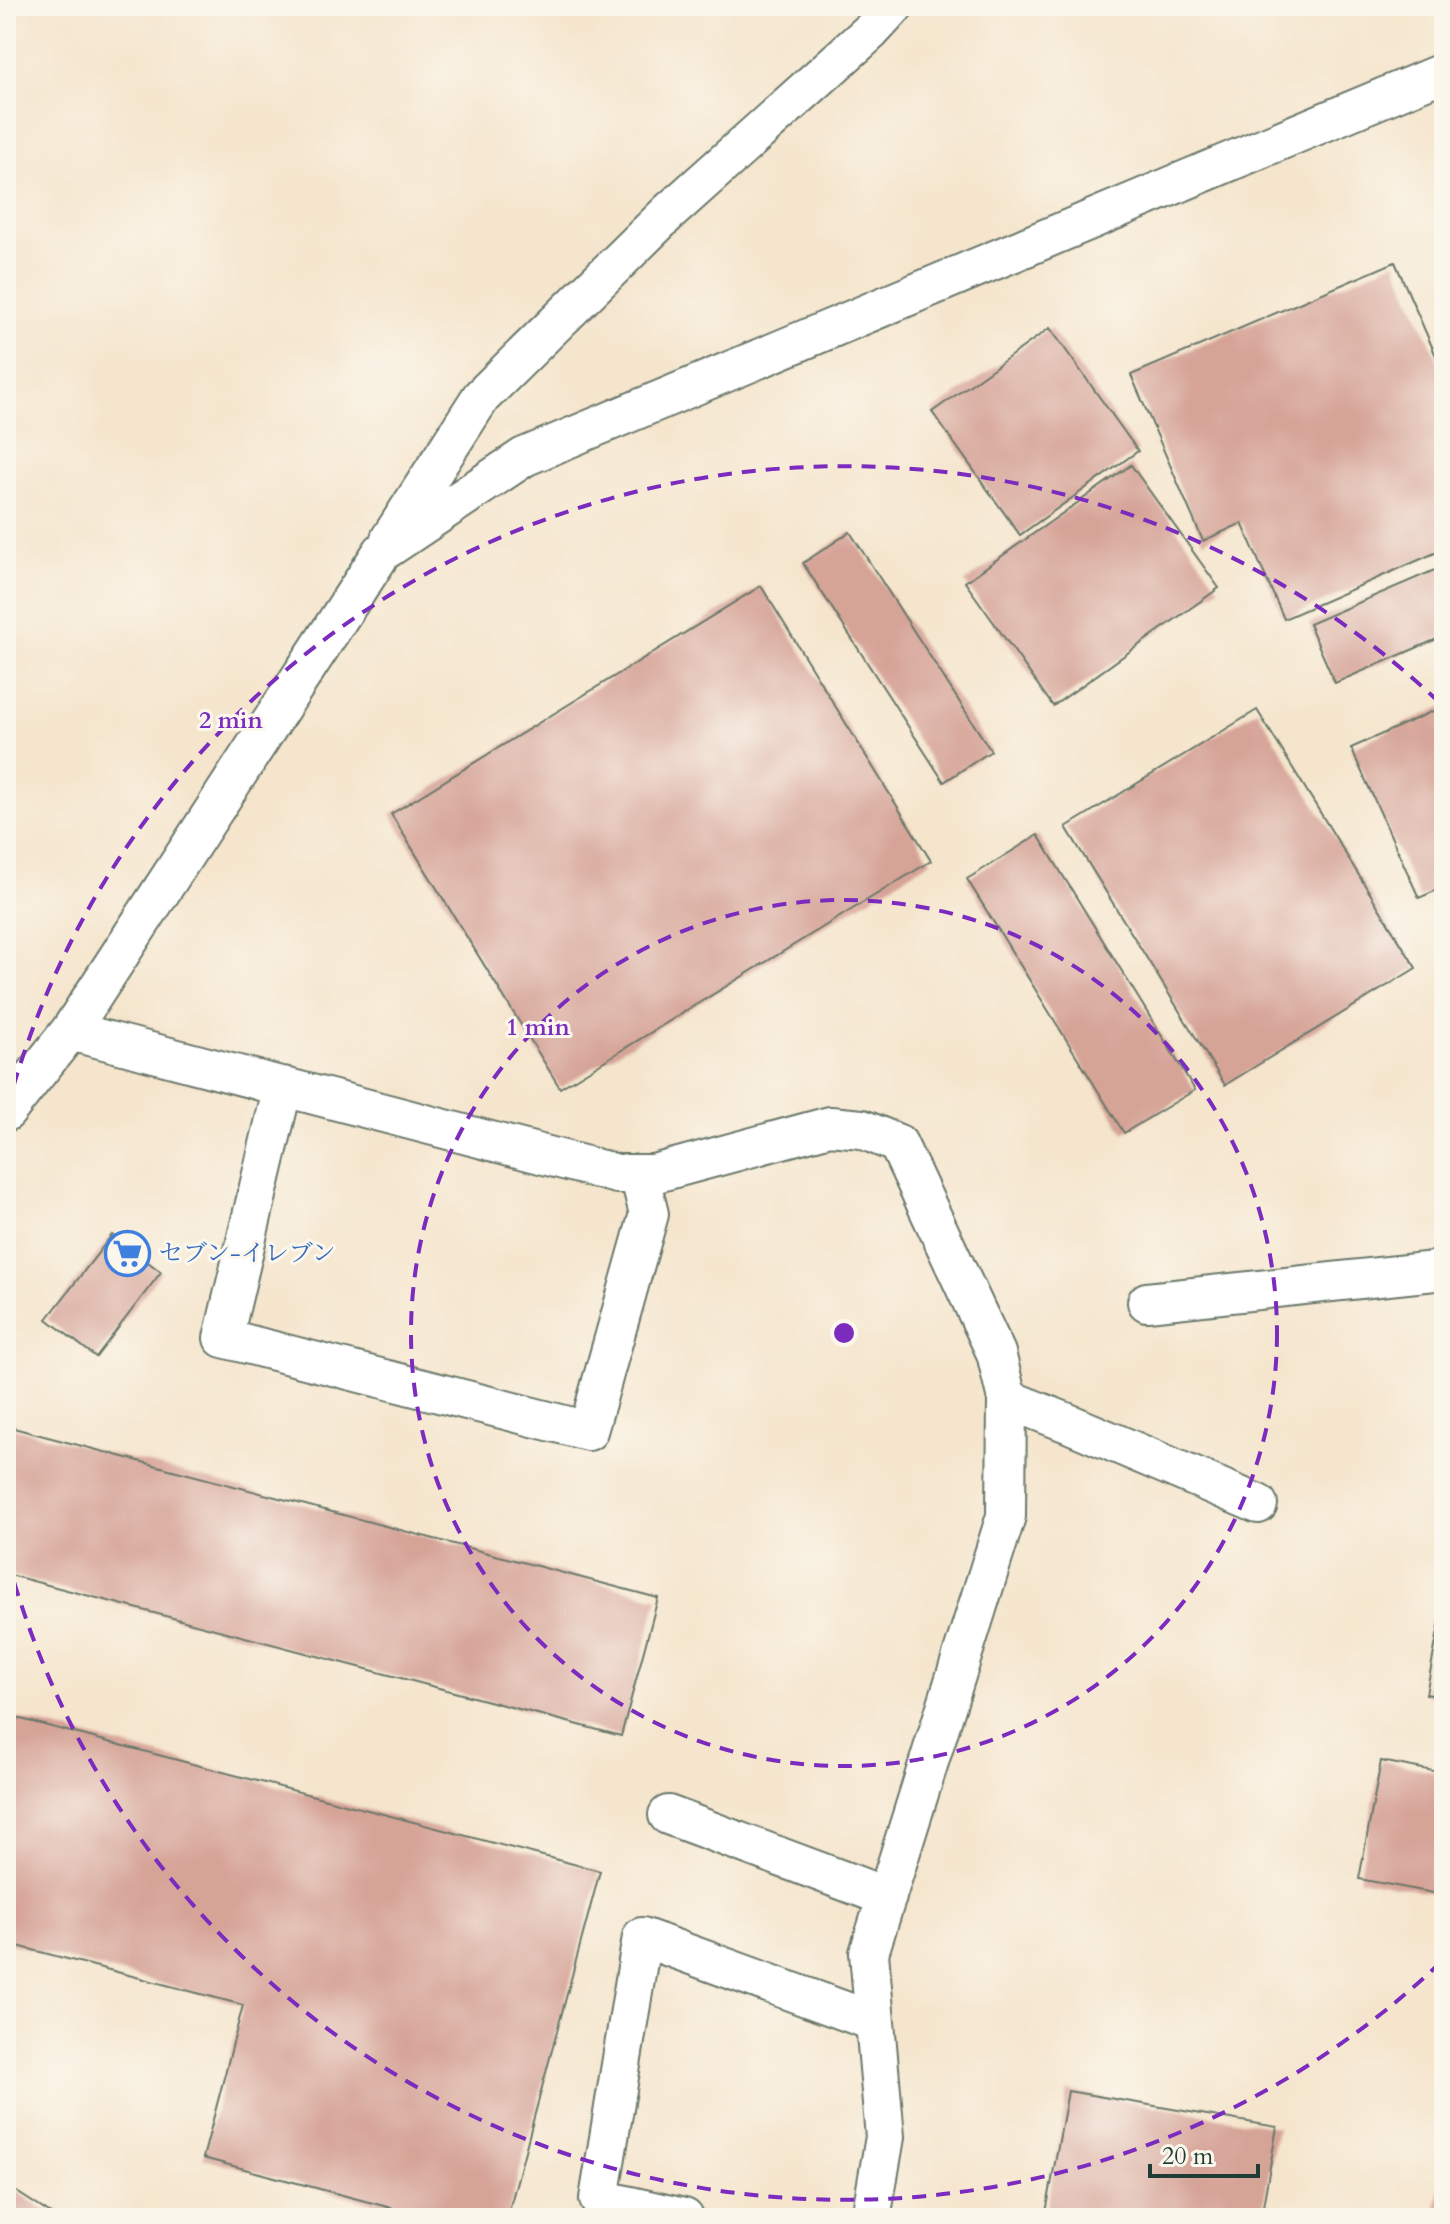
<svg xmlns="http://www.w3.org/2000/svg" width="1450" height="2224" font-family="Cardo,'Noto Serif JP',serif">
  <rect width="100%" height="100%" fill="#fbf7ec"/>
  <filter id="ink" filterUnits="userSpaceOnUse"><feTurbulence type="fractalNoise" baseFrequency=".0125" numOctaves="2"/><feDisplacementMap in="SourceGraphic" scale="16" xChannelSelector="R" yChannelSelector="G"/><feConvolveMatrix kernelMatrix="1 2 1 2 8 2 1 2 1" color-interpolation-filters="sRGB"/></filter>
  <filter id="wash" filterUnits="userSpaceOnUse"><feTurbulence type="fractalNoise" baseFrequency=".006" numOctaves="4" result="noise"/><feDisplacementMap in="SourceGraphic" scale="32" xChannelSelector="R" yChannelSelector="G"/><feGaussianBlur stdDeviation="1.8" result="paint"/><feColorMatrix in="noise" values="0 0 0 0 0 0 0 0 0 0 0 0 0 0 0 0 0 1.4 0 .05"/><feComposite in="paint" operator="in"/></filter>
  <g filter="url(#wash)">
    <rect width="100%" height="100%" fill="#f5e5cd"/>
    <g id="blocks">
      <path fill="#d6a397" d="M1395,262l49,112v175l-160,70 -42,-96 -39,18 -72,-166z
        M1050,328l88,123 -118,84 -88,-123z
        M1131,465l88,123 -166,118 -88,-124z
        M850,532l141,219 -47,31 -141,-219z
        M1444,566v70l-109,47 -26,-59z
        M761,586l170,275 -371,227 -169,-274z
        M1444,706v181l-25,11 -68,-150z
        M1257,710l159,258 -191,117 -159,-258z
        M1038,835l157,255 -71,43 -157,-254z
        M112,1235l49,37 -65,85 -49,-38z
        M6,1426l652,172 -37,138 -615,-162z
        M1443,1605h1v93l-18,-4z
        M6,1715l594,156 -93,347h-78l-226,-60 40,-153 -237,-62z
        M1381,1761l63,12v122l-85,-16z
        M1068,2091l209,36 -16,91h-216z
        M1443,2173l1,45h-10z
        M6,2185l51,33h-51z"/>
    </g>
  </g>
  <g filter="url(#ink)">
    <use href="#blocks" fill-opacity="0" stroke="#6a786a" stroke-width="2"/>
    <g fill="none" stroke-linecap="round" stroke-linejoin="round">
      <defs>
        <path id="minor" d="M390,539l91,-142 187,-184 203,-182 23,-25
          M70,1031l547,143h36l177,-48 32,3 36,15 98,209 11,46 61,24 190,81
          M283,1086l-60,252 365,93 61,-217 -10,-40
          M6,1112l64,-81 312,-479 142,-95 920,-385
          M1147,1302l297,-32
          M668,1815l219,82
          M684,2218l-85,-19 43,-262 233,85
          M871,2218l14,-81 -16,-184 137,-437 1,-117"/>
      </defs>
      <use href="#minor" stroke="#6a786a" stroke-width="42"/>
      <use href="#minor" stroke="#fff" stroke-width="38"/>
    </g>
  </g>
  <g fill="none" stroke="#7b2cbf" stroke-width="4" stroke-dasharray="14 10">
    <circle cx="844" cy="1333" r="433"/>
    <path d="M1441 1962A867 867 0 0 1 7 1557M7 1109A867 867 0 0 1 1441 704"/>
  </g>
  <defs>
    <symbol id="supermarket-ring" viewBox="-11 -11 22 22"><circle r="9.5" fill="#fbf7ec" stroke="#3f7fe0" stroke-width="1.5"/><path d="M-6-5.5h2.5l.6 2H6L4.5 2H-2.5L-4.4-4H-6ZM-1.5 3.2a1.3 1.3 0 1 0 .1 0ZM3 3.2a1.3 1.3 0 1 0 .1 0Z" fill="#3f7fe0"/></symbol>
  </defs>
  <g fill-rule="evenodd">
    <use href="#supermarket-ring" x="102" y="1228" width="51" height="51"/>
  </g>
  <g text-anchor="middle" stroke-width="6" stroke-linejoin="round" paint-order="stroke">
    <g font-size="24" fill="#366cbe" stroke="#fbf7ec" text-anchor="start">
      <text x="159" y="1261">セブン-イレブン</text>
    </g>
  </g>
  <circle cx="844" cy="1333" r="12" fill="#7b2cbf" stroke="#fbf7ec" stroke-width="4"/>
  <g font-size="24" text-anchor="middle" font-weight="bold" fill="#7b2cbf" stroke="#fbf7ec" stroke-width="6" stroke-linejoin="round" paint-order="stroke">
    <text x="231" y="728">2 min</text>
    <text x="538" y="1035">1 min</text>
  </g>
  <rect width="1450" height="2224" fill="none" stroke="#fbf7ec" stroke-width="32"/>
  <path d="M1150 2164v12h108v-12" fill="none" stroke="#1f3d34" stroke-width="4"/>
  <text x="1162" y="2164" font-size="24" fill="#1f3d34" stroke="#fbf7ec" stroke-width="6" paint-order="stroke">20 m</text>
</svg>
